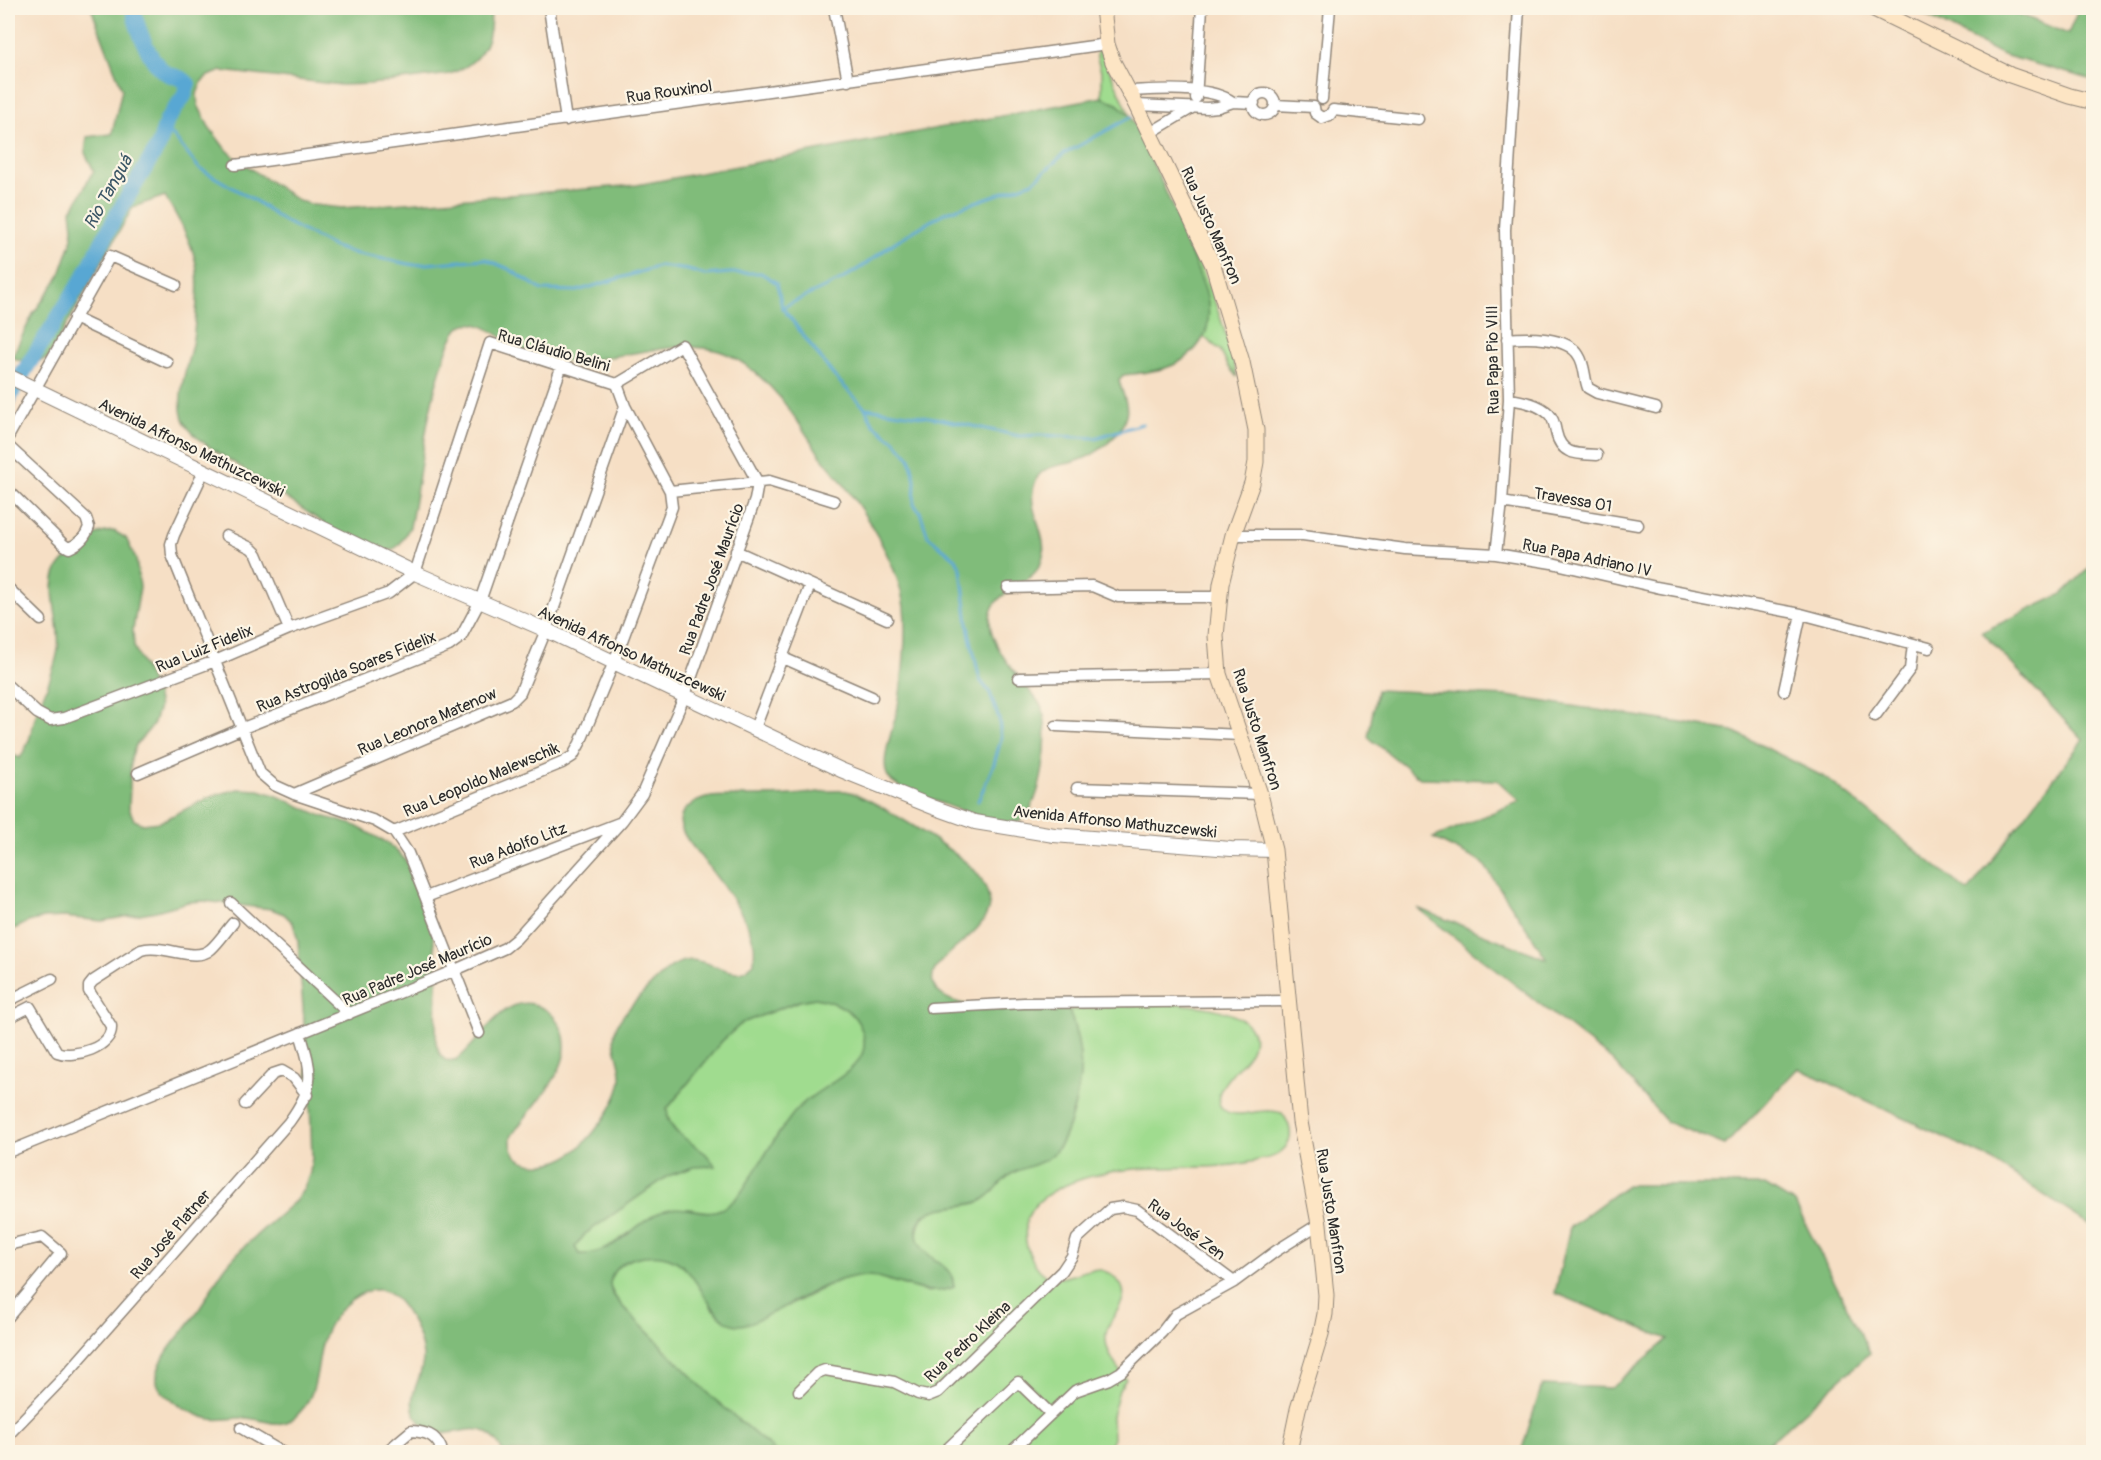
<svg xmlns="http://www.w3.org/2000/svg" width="2101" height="1460" font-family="Pangolin,sans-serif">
  <rect width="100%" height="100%" fill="#fcf5e5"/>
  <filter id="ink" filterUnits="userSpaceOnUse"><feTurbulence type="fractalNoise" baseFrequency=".0167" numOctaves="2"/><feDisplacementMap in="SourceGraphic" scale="12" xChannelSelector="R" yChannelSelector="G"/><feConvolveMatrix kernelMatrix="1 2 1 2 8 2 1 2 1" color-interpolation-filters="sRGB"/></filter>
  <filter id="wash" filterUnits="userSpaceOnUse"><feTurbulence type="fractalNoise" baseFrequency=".008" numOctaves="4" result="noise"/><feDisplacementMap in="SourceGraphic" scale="24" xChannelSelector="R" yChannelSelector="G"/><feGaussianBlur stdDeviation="1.35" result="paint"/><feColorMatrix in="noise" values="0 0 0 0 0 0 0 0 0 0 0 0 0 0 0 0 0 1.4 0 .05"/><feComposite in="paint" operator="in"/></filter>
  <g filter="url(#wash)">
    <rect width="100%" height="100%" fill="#f6dfc5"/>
    <path fill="#a0dc8f" stroke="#66845d" stroke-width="1.5" d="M1097,43l33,72 -13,-11 -15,-7v-22l-5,-17z
      M1178,217c25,52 47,104 59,160l-9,-11 -8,-16 -16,-13 4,-16v-19z
      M815,998c18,3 36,10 45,27 4,9 6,17 4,27 -3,14 -62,55 -76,70 -23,24 -32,61 -58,83 -17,15 -36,-1 -52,6 -17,6 -34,15 -50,23 -16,10 -29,22 -49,20l-4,-7 10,-13 83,-58 26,-9 12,-13c-17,-12 -38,-22 -39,-45l55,-68 20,-18 57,-22z
      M1162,1003c24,1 110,5 88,49 -7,13 -46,42 -26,58 11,9 31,0 45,1 4,0 9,1 13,2 11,15 13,31 -6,42 -4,3 -12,4 -17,5 -49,13 -100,3 -149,12 -27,5 -75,19 -83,48 -3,14 -2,27 5,39 26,48 55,-13 86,22 17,19 -10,34 -12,53 -2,16 10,33 20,45l-7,11 -7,26 1,24 -6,12h-331l-63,-54 -90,-91c-5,-6 -13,-15 -13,-24 2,-21 32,-31 49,-28 8,1 18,6 25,12 13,11 21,28 29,43l75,-4 51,-26 16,-4h19l54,16 26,-5c-1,-3 -1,-9 -3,-13 -11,-15 -39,-22 -33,-45 6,-29 43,-18 63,-28 13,-6 18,-20 30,-27 16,-10 34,-9 47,-27 7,-8 10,-20 13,-29 13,-42 13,-66 -2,-108z"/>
    <path fill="#80bc7a" stroke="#567452" stroke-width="1.5" fill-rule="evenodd" d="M91,8h399c4,32 -9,55 -40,66l-80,10 -29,1 -119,-14 -14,5 -6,5 -5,13 1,11 11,22 15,20 14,13 61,41 15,4 28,3 295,-23 465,-88 15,7 13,11c23,48 45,94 63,144 5,14 13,28 15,43 1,11 1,27 -5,36 -18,31 -48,34 -80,37l-4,6c3,11 10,24 7,35 -5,21 -30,39 -49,45 -11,4 -30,4 -38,14 -2,2 -3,6 -4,8 -11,27 17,54 6,80 -11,26 -53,26 -51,60 2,24 24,48 38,66 5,6 11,12 14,19 9,23 1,97 -21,112 -8,6 -18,4 -27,3l-88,-33c-7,-4 -16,-8 -19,-15 -7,-17 8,-50 11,-69 5,-28 9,-71 6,-99 -5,-42 -37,-91 -62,-125 -7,-9 -15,-18 -22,-27 -24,-36 -46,-74 -85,-97 -49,-29 -125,9 -182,2 -11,-1 -27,-8 -37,-13 -14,-8 -42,-35 -58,-18 -8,9 -12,24 -16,36 -17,53 -21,108 -32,162 -4,6 -7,14 -12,19 -16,13 -40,0 -54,-10 -35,-22 -68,-45 -102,-68 -16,-11 -48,-28 -57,-45 -12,-22 4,-61 8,-84 3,-23 6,-46 4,-68 -3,-28 -19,-52 -32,-75l-32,11 -85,151c-14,6 -21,6 -36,-1l21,-43 26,-37 12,-34 2,-15 -2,-18c11,-12 13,-27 23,-39l-9,-18 2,-16 25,-3 10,-45z
      M1911,8h95v1l62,25 11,-26h14v72l-90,-25z
      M114,531l12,7 10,21 4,28 -7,43 1,16 22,47 3,14 -6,18 -17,20 -5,13 -2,50 5,12 9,4 17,-2 52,-26 26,-7 21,1 16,5 47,21 32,9 32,17 15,13 10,13 20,48 6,53 -1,74 4,11 5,6c3,0 6,1 9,0 6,-1 13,-10 17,-14 15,-16 36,-48 61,-42 9,2 18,8 23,14 33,42 -24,86 -44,119 -1,17 6,24 23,27 11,1 21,-1 31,-6 22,-11 58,-59 56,-84 -1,-18 -12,-31 -4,-49 9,-17 35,-41 49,-54 24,-20 38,-7 64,0 4,1 9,2 13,0 4,-1 8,-6 11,-8 0,-6 1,-13 0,-19 -7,-30 -34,-62 -53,-87 -7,-9 -17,-19 -20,-30 -5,-18 16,-27 29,-30 27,-2 54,0 81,-2 18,-1 37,-6 55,-4 22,4 115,63 130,81 7,8 14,22 13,33 -3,33 -63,52 -56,78 8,32 110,28 136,27 15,42 15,66 2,108 -4,12 -9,27 -18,36 -12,12 -29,12 -42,20 -11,7 -17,21 -30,27 -19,9 -65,0 -64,32 1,22 23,26 34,41 2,3 2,9 3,13 -34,15 -66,-18 -102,-10 -27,5 -61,28 -87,39 -8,4 -17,9 -26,9 -27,1 -39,-52 -65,-65 -19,-10 -63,-4 -64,24 0,9 8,17 13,23l90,91 63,54h-273c-4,-7 -8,-15 -17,-20 -18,-9 -41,11 -61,-6 -5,-4 -9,-8 -11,-14 -7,-19 11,-37 9,-57 -2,-20 -21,-61 -43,-65 -11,-2 -21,4 -29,10 -14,11 -25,27 -29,44 -6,24 -4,49 -22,68 -18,21 -33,7 -54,6 -12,-1 -24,3 -36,1 -14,-3 -47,-21 -52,-34 -2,-4 -1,-10 0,-14 6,-22 28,-41 40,-60 10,-15 18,-32 29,-46 20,-24 47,-44 69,-65l7,-10 7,-17 2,-16 -2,-55 -12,-161 -5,-18 -9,-9 -13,-5 -67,-8 -16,1 -32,9 -54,10 -38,-4 -20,1 -16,4 -20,10v-179l12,5c10,-14 11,-27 16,-43 7,-22 19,-43 22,-66 4,-25 -15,-65 3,-85 5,-6 12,-11 17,-16 13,-11 19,-16 36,-17zM815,998c18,3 37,10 45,28 21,43 -39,56 -63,83 -21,25 -38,57 -57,85 -32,36 -48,4 -80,18 -28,13 -48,45 -81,42l-4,-7 10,-13 83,-58 26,-9 22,-1 -10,-12 -31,-23 -7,-11 -1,-11 55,-68 20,-18 57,-22z
      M2093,564v663l-107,-70 -188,-89 -73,77 -58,-23 -54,-61 -196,-153 130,51 -64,-96 -50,-25 87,-37 -23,-21 -77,-2 -52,-41 9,-47 130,6 226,35 93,47 142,114 115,-152 -101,-108 80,-38z
      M1627,1185h138l30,18 75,150 -111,99h-238l21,-67 69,3 57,-49 -113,-46 15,-66z"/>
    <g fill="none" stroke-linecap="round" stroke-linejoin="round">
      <path stroke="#59a7d3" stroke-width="3" d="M165,126l34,42 58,34 25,18 52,27 19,6 61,12 71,-6 24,10 33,21 35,1 83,-25 28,4 17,5 25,-2h31l16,10 5,24 52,69 31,32 9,17 21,16 15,17 5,22 -1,24 6,8 8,24 28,23 5,10 8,63 11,48 10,13 9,26 2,20 -7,25 -16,37
        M783,307l58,-27 25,-16 29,-22 49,-29 89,-31 31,-28 67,-37
        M866,408l69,10 84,18 21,-1 55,3 47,-14"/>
      <path stroke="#59a7d3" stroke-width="16" d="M8,401l8,-17 69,-109 31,-59 43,-71 8,-25 17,-24 4,-12c-7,-9 -16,-6 -25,-13 -14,-11 -27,-46 -30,-63"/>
    </g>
  </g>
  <g filter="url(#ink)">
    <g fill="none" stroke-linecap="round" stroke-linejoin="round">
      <defs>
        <path id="minor" d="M549,8l17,112
          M834,8l14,73
          M1128,91c30,-1 81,-6 105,11
          M1253 104a11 11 0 1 1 22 0a11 11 0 1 1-22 0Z
          M1196,98l6,-90
          M1322,99l8,-91
          M1136,105l71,3 11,-1 15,-5 21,1
          M1275,105l39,2
          M1314,107l1,6 7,5 8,-3 3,-5
          M1333,110l85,9
          M1150,133l42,-25
          M235,165l872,-121
          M74,318l93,44
          M1507,339c19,-2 61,-3 72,17 6,9 5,22 9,32l9,5 59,15
          M617,384l65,-39 76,138
          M1509,399c14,2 30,5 40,15 4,4 6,12 7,18 5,23 20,22 41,23
          M8,437l102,-181 66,29
          M8,446l78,72 3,9c-3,9 -10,17 -20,21l-5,-3 -56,-55
          M204,471l-30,64 -3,9 1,11 88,218 14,12 20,9 81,27 19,11 14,21 71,180
          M670,491l99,-10 65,20
          M1502,502l136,23
          M1233,535h70l102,14 91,5 56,9 104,24 145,27 128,34
          M226,536l25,12 6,6 32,75
          M736,551l151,68
          M1496,554l6,-52 7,-103 -4,-169 14,-222
          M8,588l33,32
          M1008,588l84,-2 26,11h101
          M781,657l91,40
          M1019,678l200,-4
          M8,686l29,27 13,7 14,-2 151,-57 74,-32 100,-36 26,-20 75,-230 127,41
          M1784,691l17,-77
          M1875,716l35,-47 3,-25
          M1056,726l184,9
          M755,728l55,-143
          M138,773l105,-45 206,-82 12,-9 19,-36 82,-236
          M1077,788l183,6
          M294,794l218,-93 8,-8 26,-63 79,-224
          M394,832l168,-69 11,-7 7,-13 34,-81 58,-155 -2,-16 -45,-85 -8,-22
          M426,897l193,-74
          M231,903l118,111
          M8,1001l44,-22
          M931,1008l93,-5 265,-2
          M8,1018l22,-11 27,45c17,7 56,-5 54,-26l-22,-35v-5l4,-5 48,-31c22,-7 54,14 70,-1 8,-7 15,-18 22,-26
          M245,1104l28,-30 9,-3 12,7 13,17
          M8,1152l445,-181 52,-23 11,-9 106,-118 20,-27 43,-99 70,-195 3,-17
          M8,1245l34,-8 19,16 -53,64
          M799,1391l18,-18 8,-3 69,12 24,12 10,2 10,-4 124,-121 10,-15 5,-17 33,-30 13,-2 14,3 97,72
          M241,1428l41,24
          M8,1435l56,-58 225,-255c26,-36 24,-48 11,-89
          M386,1452l25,-21c14,1 24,3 30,17l-3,4
          M944,1452l74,-70 33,32
          M1011,1452l64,-61 34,-12 12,-7 41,-40 14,-18 58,-32 42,-31 43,-27"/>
        <path id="tertiary" d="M8,376l407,197 131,57 295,140 92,37 42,15 79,13 177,14 43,1"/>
        <path id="secondary" d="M1103,8l4,36 6,18 23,43 77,160 29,97 14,68v32l-4,21 -19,52 -12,49 -5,52 3,38 41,120 14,56 26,272 19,102 7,71 -1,19 -4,20 -23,75 -9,43
          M1872,8l138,67 60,21 24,6"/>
      </defs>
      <use href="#minor" stroke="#908578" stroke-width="13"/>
      <use href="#tertiary" stroke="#908578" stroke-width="16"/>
      <use href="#secondary" stroke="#908578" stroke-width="17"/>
      <use href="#minor" stroke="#fff" stroke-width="10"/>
      <use href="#tertiary" stroke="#fff" stroke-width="14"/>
      <use href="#secondary" stroke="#fde5c4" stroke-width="15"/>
    </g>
  </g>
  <g text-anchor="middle" stroke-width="4.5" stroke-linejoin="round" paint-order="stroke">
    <g font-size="16" fill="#2b2b2b" stroke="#fcf5e5">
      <text transform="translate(669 91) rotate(-8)" y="6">Rua Rouxinol</text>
      <text transform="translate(1212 225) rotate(66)" y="6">Rua Justo Manfron</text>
      <text transform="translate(554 350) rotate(16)" y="6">Rua Cláudio Belini</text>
      <text transform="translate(1492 360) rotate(-91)" y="6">Rua Papa Pio VIII</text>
      <text transform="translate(192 447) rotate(26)" y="6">Avenida Affonso Mathuzcewski</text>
      <text transform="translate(1573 499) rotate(10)" y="6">Travessa 01</text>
      <text transform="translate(1587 557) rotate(12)" y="6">Rua Papa Adriano IV</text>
      <text transform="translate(711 579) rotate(-70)" y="6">Rua Padre José Maurício</text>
      <text transform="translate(204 648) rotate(-22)" y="6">Rua Luiz Fidelix</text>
      <text transform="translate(632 653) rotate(25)" y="6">Avenida Affonso Mathuzcewski</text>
      <text transform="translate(346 671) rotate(-22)" y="6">Rua Astrogilda Soares Fidelix</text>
      <text transform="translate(427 721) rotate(-23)" y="6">Rua Leonora Matenow</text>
      <text transform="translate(1258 729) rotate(72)" y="6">Rua Justo Manfron</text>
      <text transform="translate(481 779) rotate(-23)" y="6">Rua Leopoldo Malewschik</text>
      <text transform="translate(1115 821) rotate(6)" y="6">Avenida Affonso Mathuzcewski</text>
      <text transform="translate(518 845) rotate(-21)" y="6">Rua Adolfo Litz</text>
      <text transform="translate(417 969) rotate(-23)" y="6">Rua Padre José Maurício</text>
      <text transform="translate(1332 1211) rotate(81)" y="6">Rua Justo Manfron</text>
      <text transform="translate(1187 1229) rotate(36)" y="6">Rua José Zen</text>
      <text transform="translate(170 1234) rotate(-49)" y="6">Rua José Platner</text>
      <text transform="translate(967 1341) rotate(-43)" y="6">Rua Pedro Kleina</text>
    </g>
    <g font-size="18" font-style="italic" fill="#3b5666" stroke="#fcf5e5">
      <text transform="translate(108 192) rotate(-61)" y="6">Rio Tanguá</text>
    </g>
  </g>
  <rect width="2101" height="1460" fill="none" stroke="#fcf5e5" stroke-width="30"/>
</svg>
